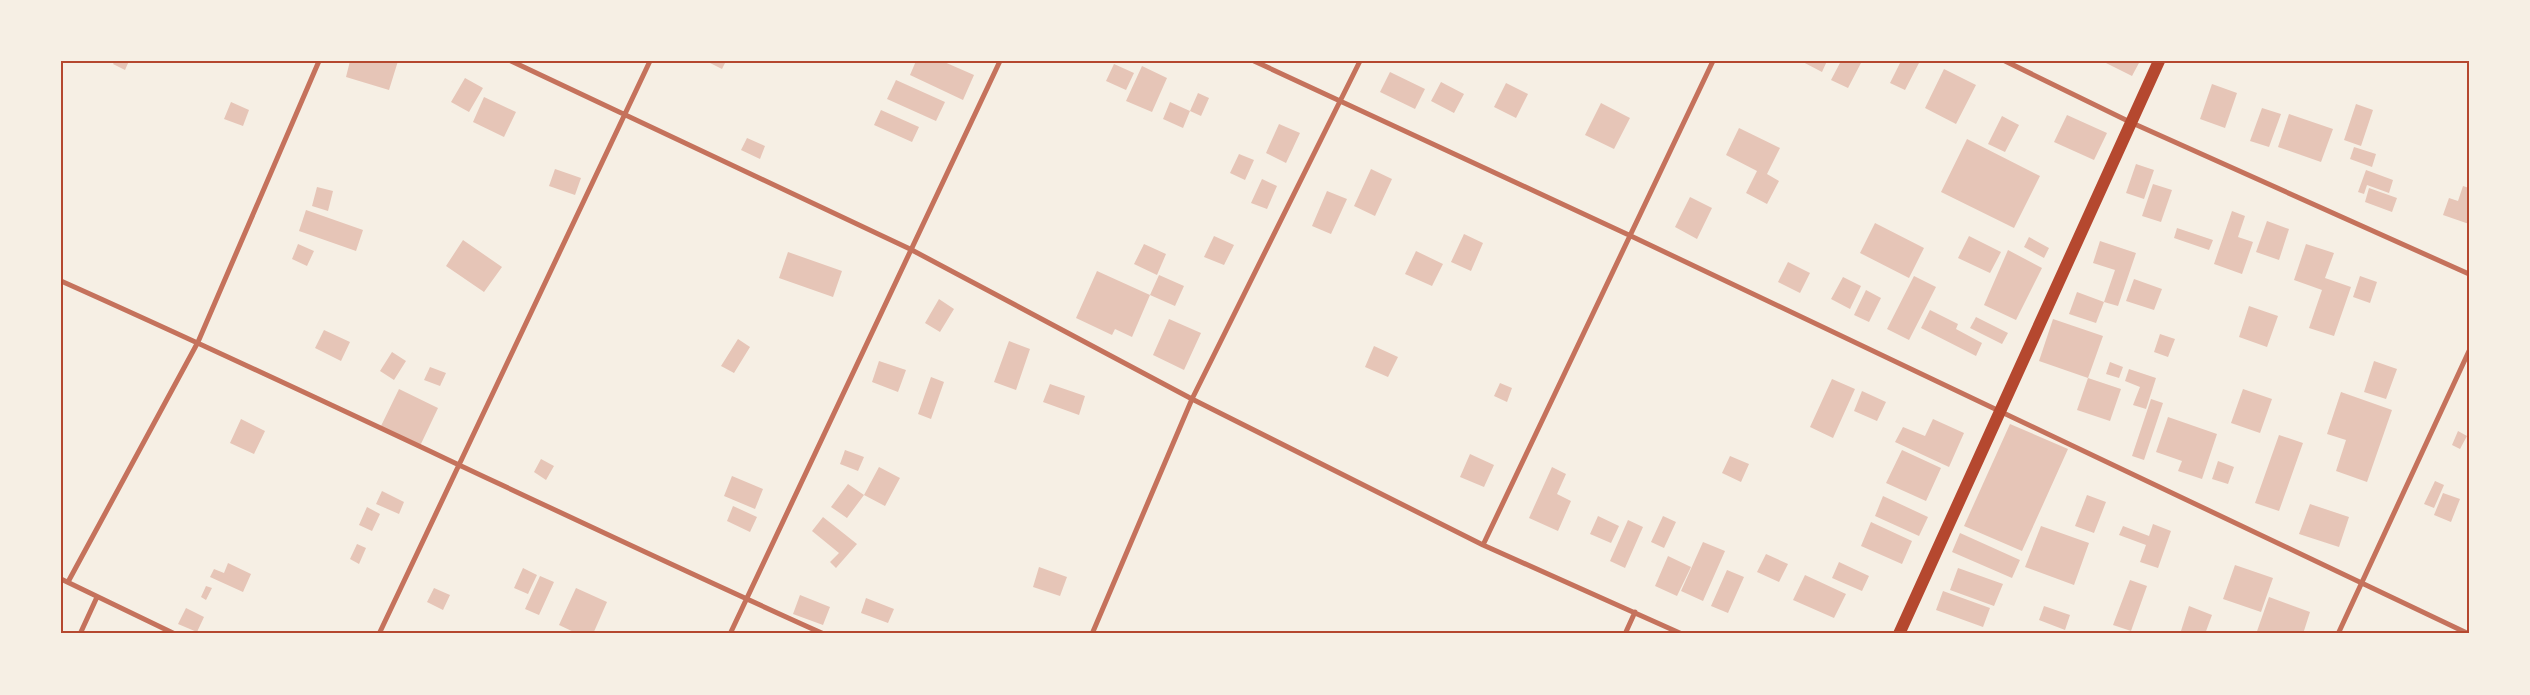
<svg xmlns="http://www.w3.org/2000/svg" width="2530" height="695" font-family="Poppins,sans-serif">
  <rect width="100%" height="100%" fill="#f6efe4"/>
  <path fill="#e6c5b7" d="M115,61h14l-4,9 -12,-6z
    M350,61h48l-9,29 -43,-13z
    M706,61h20l-4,8z
    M916,61h26l32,14 -11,25 -53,-25z
    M1801,61h26l-5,11z
    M1841,61h21l-14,27 -17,-8z
    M1901,61h19l-15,29 -15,-7z
    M2102,61h38l-8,15z
    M1114,64l20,9 -8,17 -20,-9z
    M1142,66l25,12 -15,34 -26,-11z
    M1944,69l32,16 -20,39 -31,-16z
    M1390,72l35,17 -10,20 -35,-17z
    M465,78l18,10 -14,24 -18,-10z
    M896,80l49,22 -9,19 -49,-22z
    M1441,82l23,12 -10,19 -23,-12z
    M1506,83l22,11 -12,24 -22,-11z
    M2212,84l25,9 -12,35 -25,-9z
    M1198,93l11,5 -8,18 -11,-5 -7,17 -20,-9 7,-17 20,9z
    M484,97l32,15 -12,25 -31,-15z
    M231,102l18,8 -6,16 -19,-7z
    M1601,103l29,15 -16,31 -29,-14z
    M2356,104l17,6 -12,36 -17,-6z
    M2262,108l19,6 -12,33 -19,-6z
    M881,110l38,17 -7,15 -38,-17z
    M2289,114l44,15 -12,33 -43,-15z
    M2067,115l40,18 -13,27 -40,-18z
    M2002,116l17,9 -14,27 -17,-8z
    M1279,124l21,9 -14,30 -20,-10z
    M1739,128l41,20 -13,26 12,7 -12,23 -21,-11 11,-22 -31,-16z
    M747,138l18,8 -5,13 -19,-9z
    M1967,139l73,37 -26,52 -73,-36z
    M2354,147l22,7 -4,13 -22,-8z
    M1239,154l15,6 -9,20 -15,-7z
    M2136,164l18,6 -10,29 -18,-6z
    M555,169l26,9 -6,17 -26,-9z
    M1371,169l21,10 -17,37 -21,-10z
    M2366,170l27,10 -4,13 -22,-8 -3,9 -6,-2z
    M1262,179l15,7 -10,23 -16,-6z
    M2153,184l19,6 -11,32 -19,-6z
    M2463,186l6,2v36l-26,-9 6,-17 9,3z
    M317,187l16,4 -5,20 -16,-5z
    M2369,188l28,10 -5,14 -27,-10z
    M1327,191l20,8 -16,35 -19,-8z
    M1690,197l22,11 -15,31 -22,-12z
    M306,210l57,20 -7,21 -57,-20z
    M2232,211l13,5 -7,21 15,5 -11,32 -28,-10z
    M2267,221l22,8 -10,31 -23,-8z
    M1875,223l49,25 -15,30 -49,-25z
    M2177,228l36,12 -4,10 -35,-12z
    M1464,234l19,9 -12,28 -20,-9z
    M1214,236l20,9 -10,20 -20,-8z
    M1969,236l32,16 -11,21 -32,-15z
    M2029,237l20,11 -5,10 -20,-11z
    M463,240l39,27 -18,25 -38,-26z
    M2100,241l36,12 -18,53 -14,-4 11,-32 -22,-7z
    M298,244l16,7 -7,15 -15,-7z
    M1144,244l22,10 -9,21 -23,-11z
    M2306,244l28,9 -9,25 26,9 -17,49 -25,-8 13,-38 -28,-10z
    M2008,250l34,18 -26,52 -32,-15z
    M1416,251l27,13 -11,22 -27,-12z
    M788,252l54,19 -9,26 -54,-19z
    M1788,262l22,11 -10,20 -22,-11z
    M1097,271l53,24 -18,42 -17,-8 -3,6 -36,-17z
    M1159,275l25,11 -9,20 -25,-11z
    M1914,276l22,11 -27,53 -22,-11z
    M2360,276l17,6 -7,21 -17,-6z
    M1843,277l18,9 -11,23 -19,-10z
    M2134,279l28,10 -8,21 -28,-9z
    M1866,290l15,8 -12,24 -15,-7z
    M2077,292l27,10 -8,21 -27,-9z
    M939,299l15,10 -14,23 -15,-9z
    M2249,306l29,10 -11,31 -28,-10z
    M1930,310l28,14 -2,5 26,14 -6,13 -55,-28z
    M1976,317l32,16 -6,11 -32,-16z
    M1169,319l32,14 -17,37 -31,-15z
    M2053,319l50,17 -15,42 -49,-17z
    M324,330l26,12 -9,19 -26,-13z
    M2160,334l15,5 -7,18 -14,-5z
    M738,339l12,8 -16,26 -13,-7z
    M1009,341l21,8 -14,41 -22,-8z
    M1374,346l24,11 -10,20 -23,-10z
    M392,352l14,9 -12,19 -14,-9z
    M879,361l27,9 -8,22 -26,-10z
    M2374,361l23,8 -11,30 -22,-7z
    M2110,362l13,5 -4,11 -13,-4z
    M430,367l16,6 -6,13 -16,-6z
    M2129,369l27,9 -10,31 -13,-4 7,-18 -15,-6z
    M931,377l13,5 -13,37 -13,-5z
    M2088,378l33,11 -11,32 -33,-11z
    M1832,379l23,10 -22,49 -23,-11z
    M1500,383l12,5 -5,14 -13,-6z
    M1050,384l35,12 -6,19 -36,-13z
    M399,389l39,19 -18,38 -39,-20z
    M2243,389l29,10 -12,34 -29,-10z
    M1862,391l24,11 -9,19 -23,-10z
    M2341,392l51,18 -25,72 -31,-11 10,-31 -19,-6z
    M2151,399l12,4 -19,57 -12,-4z
    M2168,417l49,17 -15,45 -24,-8 4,-10 -26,-9z
    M241,419l24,12 -11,23 -24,-11z
    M1933,419l31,14 -15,34 -54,-25 8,-15 22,9z
    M2010,424l58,25 -46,102 -58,-25z
    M2458,431l9,5 -7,13 -8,-4z
    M2279,435l24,8 -24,68 -24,-8z
    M845,450l19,7 -6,14 -18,-7z
    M1902,450l39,18 -15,33 -40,-18z
    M1470,454l24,11 -10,22 -24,-10z
    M1730,456l19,8 -8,18 -19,-9z
    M541,459l13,7 -8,14 -12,-8z
    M2218,461l16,6 -6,17 -16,-5z
    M879,467l21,11 -15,28 -21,-11z
    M1552,467l14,7 -9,20 14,7 -13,30 -29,-13z
    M732,476l31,13 -8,20 -31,-13z
    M2435,481l9,4 -10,23 -10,-4z
    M848,484l16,11 -17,23 -16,-11z
    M382,491l22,11 -5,12 -23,-10z
    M2443,493l17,6 -9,23 -17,-7z
    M2087,495l19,7 -12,31 -19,-7z
    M1883,496l45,21 -9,19 -44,-20z
    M2310,504l39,13 -10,30 -40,-13z
    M733,506l24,11 -7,15 -23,-11z
    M367,507l13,7 -8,17 -13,-6z
    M1598,516l21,10 -8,17 -21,-9z
    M1663,516l13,6 -12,26 -13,-6z
    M823,517l34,27 -21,24 -6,-6 9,-9 -27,-22z
    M1628,520l15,7 -18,41 -15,-7z
    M1871,522l41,19 -10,23 -41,-18z
    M2153,524l18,7 -13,37 -18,-6 6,-17 -27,-10 4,-9 26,10z
    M2041,526l48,17 -15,42 -49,-18z
    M1960,533l60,27 -8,18 -60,-26z
    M1703,542l22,9 -22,50 -22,-10z
    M357,544l9,4 -7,16 -9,-5z
    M1766,554l22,10 -9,18 -22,-10z
    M1668,556l23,11 -14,29 -22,-10z
    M1839,562l30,14 -7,15 -30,-13z
    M228,563l23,11 -8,18 -33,-15 4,-8 10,4z
    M2235,565l38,13 -12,34 -38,-13z
    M1039,567l28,10 -7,19 -27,-9z
    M523,568l14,7 -9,19 -14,-6z
    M1958,568l45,16 -9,22 -44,-16z
    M1727,570l17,7 -16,36 -17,-7z
    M1805,575l41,19 -12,24 -41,-18z
    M540,576l14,6 -15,33 -14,-6z
    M2130,580l17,6 -16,45 -18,-6z
    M206,586l6,2 -6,12 -5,-3z
    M434,588l16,7 -7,15 -16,-8z
    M576,588l31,14 -14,32h-15l-19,-9z
    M1943,591l47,17 -7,19 -47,-17z
    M800,595l30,12 -7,18 -30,-11z
    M2269,597l41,15 -7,22h-47z
    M866,598l28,11 -6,14 -27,-10z
    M2044,606l26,9 -5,15 -26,-10z
    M2189,606l23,9 -7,19h-25z
    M186,608l18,9 -7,15 -19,-8z"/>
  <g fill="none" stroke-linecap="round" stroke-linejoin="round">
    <path stroke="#c5725c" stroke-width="5" d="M511,61l399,188 282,150 291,146 199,89
      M1254,61l377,175 838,398
      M2005,61l125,61 339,152
      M61,281c256,114 507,238 763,353
      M1483,545l230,-484
      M61,579l114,55
      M68,582l130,-240 121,-281
      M80,634l17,-37
      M379,634l271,-573
      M730,634l270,-573
      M1092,634l100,-235 168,-338
      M1625,634l10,-22
      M2338,634l131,-283"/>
    <path stroke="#b5482f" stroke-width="12" d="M1899,634l260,-573"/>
  </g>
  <rect width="2530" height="695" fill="none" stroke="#f6efe4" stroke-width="125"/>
  <rect x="62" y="62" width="2406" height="570" fill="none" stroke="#b5482f" stroke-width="2"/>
</svg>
